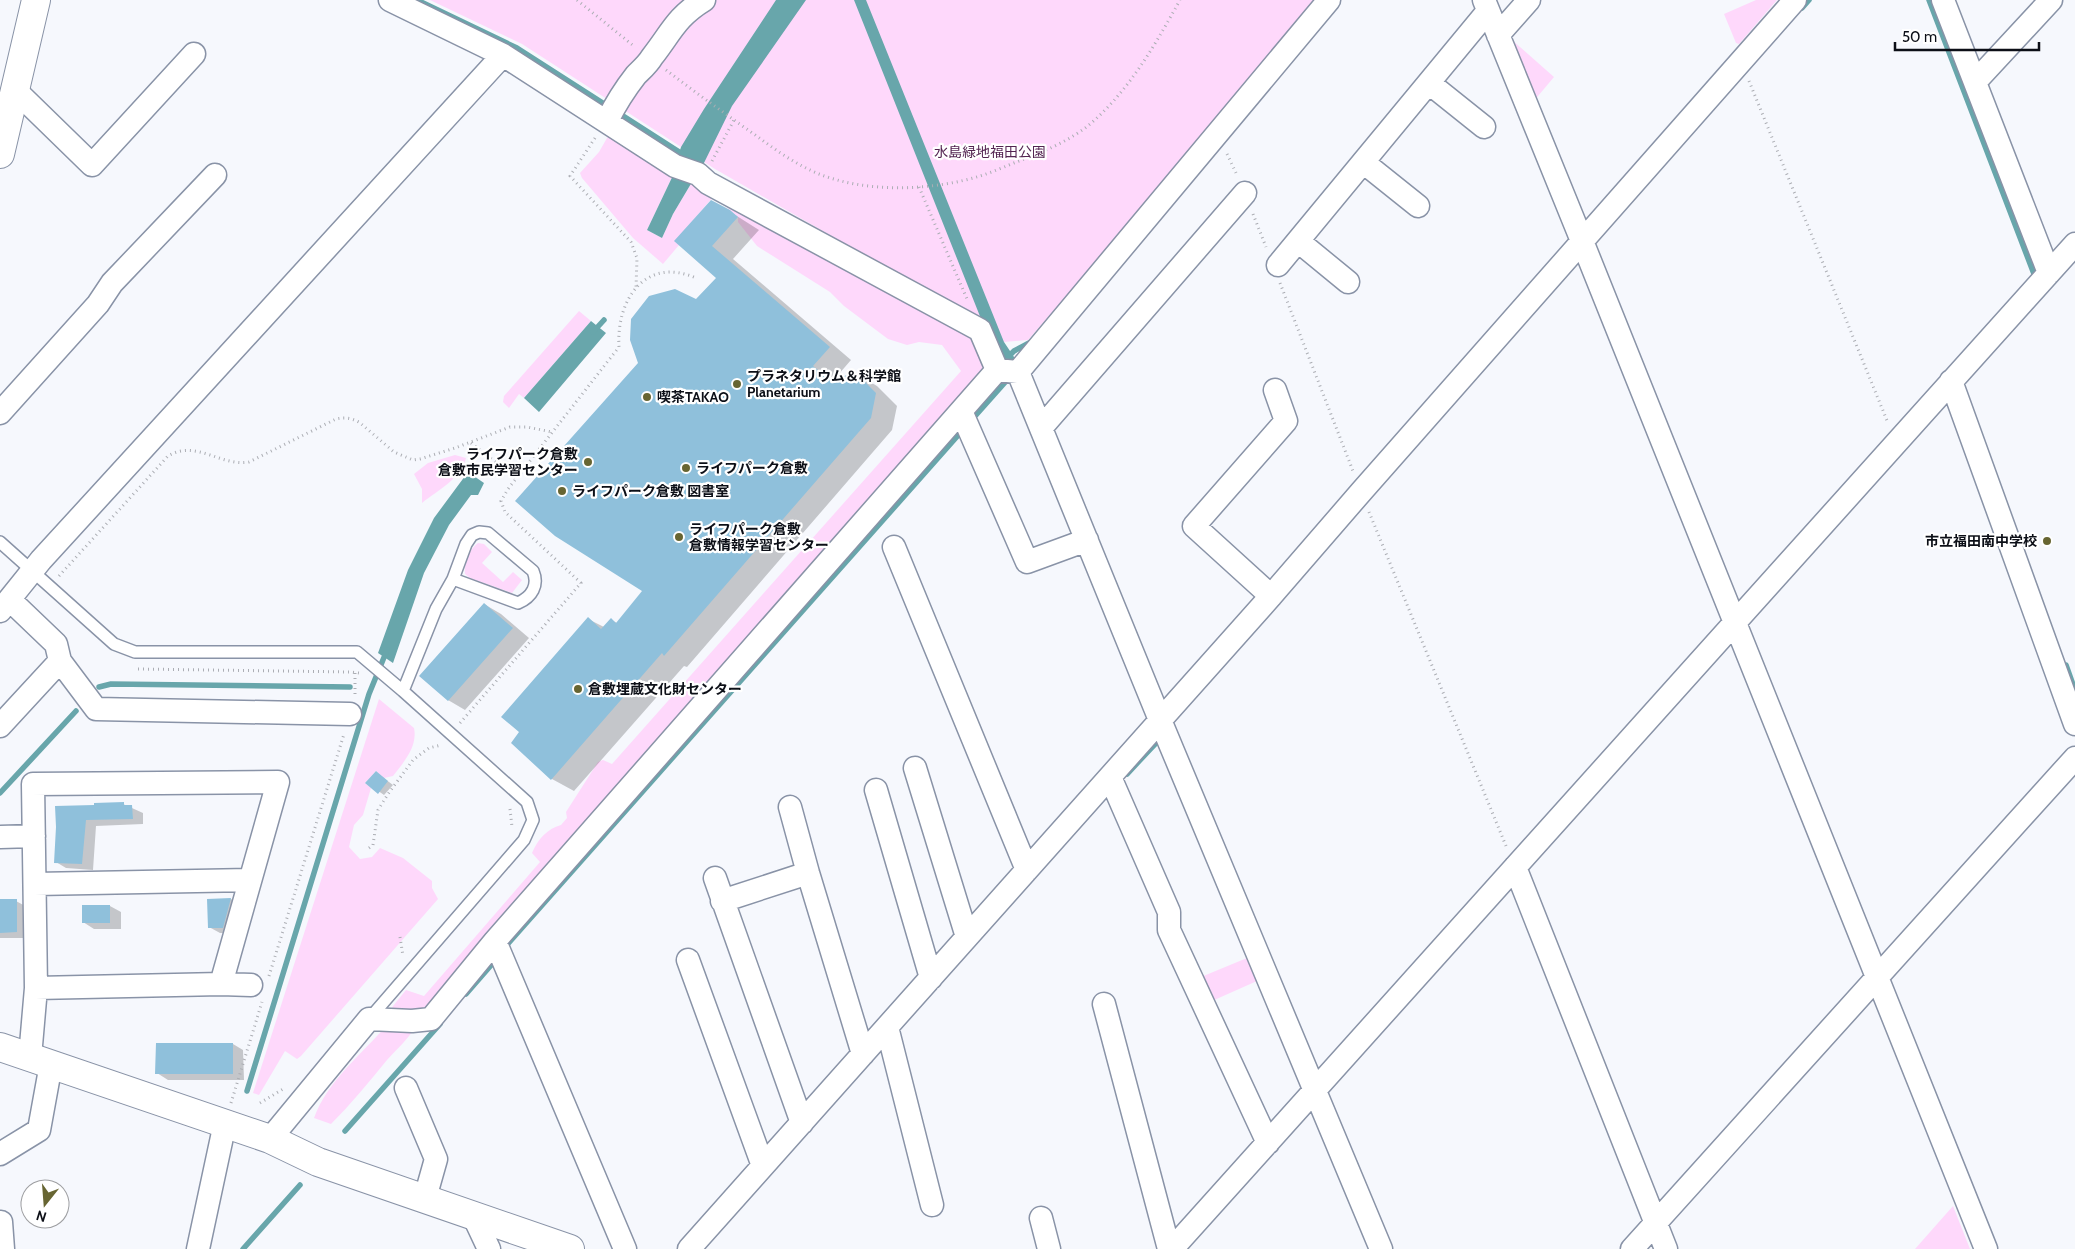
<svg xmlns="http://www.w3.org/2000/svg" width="2075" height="1249" font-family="Cabin,'Noto Sans JP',sans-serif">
  <rect width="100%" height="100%" fill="#f6f8fd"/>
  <path fill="#fed8fb" d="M430,0h893l-295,340 -24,2 -49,-35 -240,-138 -193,-125z
    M1756,0h21l-38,44 -3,-1 -12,-29z
    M1512,40l42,37 -21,25z
    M611,131l65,38 -29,61 15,8 11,-24 22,-37 266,152 12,10 11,28 -6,15 -546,620 -18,14 -25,-1 4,-9 13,-16 18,6 116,-134 -8,-9c6,-14 15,-24 29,-28l6,-7 -1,-6 32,-50 5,-2 9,4 349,-393 -19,-26 -23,-3 -12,3 -19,-6 -44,-33 -14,-14 -73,-46 -19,-24v-5l-24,-21 -39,45 4,4 -16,19 -30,-26 -51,-60 -2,-5 19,-21z
    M579,311l12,10 -67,77 -5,-4 -10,14 -6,-6 1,-6z
    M455,455l11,3c-5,21 -28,32 -44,45v-14l-8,-15 14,-11z
    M478,543l6,1 8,8 -10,11 21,19 10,-10 9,8 -10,13 -42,-15 -5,-4c-1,-12 4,-24 13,-31z
    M379,699l35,29c4,19 -11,35 -21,48l-9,2 -8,-7 -11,12 6,5 -8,27 -9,10 -5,22 11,12 12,-2 8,-9 23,10 29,23v7l6,11 -137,157 -4,3 -12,-8 -26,44 -6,-2z
    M1247,958l10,23 -45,20 -11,-24z
    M387,1025l28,3c-8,12 -18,21 -28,32 -18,22 -36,44 -56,64l-17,-6c13,-37 48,-64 73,-93z
    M1953,1206l17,43h-55z"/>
  <path fill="#68a6ab" d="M776,0h30l-74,106 -31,63 -24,-9 4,-13 23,-38z
    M854,0h12l138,342 14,21 -19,1z
    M676,169l19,8 -22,37 -11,24 -15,-8z
    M591,321l15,12 -67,79 -15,-14z
    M468,472l16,11 -6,12h-7l-22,30 -25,48 -31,90 -15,-10 30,-83 26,-52z"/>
  <path fill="#0003" d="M729,211l30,19 -26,29 118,101 -19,22 23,-9 22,13 20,20 -5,24 -205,237 -3,-1 -110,125 -22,-12 -32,-47 68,-113 16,8 7,-7 6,3 27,-32 53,-291 21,-22 -42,-37z
    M484,604l17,10 28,24 -64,72 -17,-10z
    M381,776l12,9 -9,10 -17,-12z
    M123,804l20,9v11l-47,2 -3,44 -27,-2 -10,-6 1,-35z
    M231,899l10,6 -7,28h-14l-11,-6 -1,-27z
    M0,901h16l11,6v31h-27z
    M110,906l11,6v17h-27l-11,-7z
    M233,1044l10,6 1,30h-76l-11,-7z"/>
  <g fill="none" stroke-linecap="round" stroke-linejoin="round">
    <path stroke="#68a6ab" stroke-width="5.5" d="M417,0l100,48 92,59
      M1929,0l105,274
      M1802,8l7,-8
      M617,112l67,43
      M593,332l11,-12
      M1007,358l7,-7 17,-9
      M976,415l32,-36 2,1
      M2066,665l9,25
      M99,687l12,-3 239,3
      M1127,774l28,-30
      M0,793l76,-82
      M504,948l457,-516
      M466,994l27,-31
      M247,1091l122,-397 18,-44
      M345,1131l95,-107
      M243,1249l57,-64"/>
  </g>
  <path fill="#8fc0db" d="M711,200l19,10 8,7 -26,29 118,101 -17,19 18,15 24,-9 21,21 -5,25 -207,238 -2,-3 -111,127 -40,-37 8,-11 -18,-15 87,-100 13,12 10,-11 5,5 26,-32 -87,-55 -40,-35 123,-138 -8,-23 1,-21 18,-23 26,-7 21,10 20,-21 -42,-37z
    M484,603l29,25 -65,73 -29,-25z
    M376,771l12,10 -10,13 -13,-11z
    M124,802v3h8l1,14 -47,1 -4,44 -28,-1 2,-36 -1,-21 39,-1v-2z
    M231,898l-8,30h-15l-1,-29z
    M0,899h17v33l-17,1z
    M82,905h28v18h-28z
    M156,1043h77v31h-78z"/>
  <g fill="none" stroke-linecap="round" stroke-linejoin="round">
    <defs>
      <path id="lane" d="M0,542l114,102 21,8h222l46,39 124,111 6,18 -9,20 -155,179
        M403,691l33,-82 17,-30 13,-35 6,-9 7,-3 9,1 45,38c6,14 -1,26 -15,32l-65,-24"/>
      <path id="street" d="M390,0l113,55 172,111 23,8 10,9 272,147 17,40
        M1484,0l98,241 404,1008
        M1943,0l106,273
        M1498,35l31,-35
        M1975,82l76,-82
        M1429,83l55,44
        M15,90l77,75 102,-111
        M607,121c8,-16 18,-32 29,-46 6,-6 12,-11 16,-18 19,-24 24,-40 52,-57
        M1363,162l55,44
        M1298,241l50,41
        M1278,265l210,-254
        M1018,372l142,348 221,529
        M1951,381l124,343
        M961,411l66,151 60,-22
        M0,413l98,-109 14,-21 103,-108
        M1041,428l204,-235
        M894,547l133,323
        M1271,596l-77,-70 92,-105 -11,-31
        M10,600l46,44 4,17 36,48 254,5
        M0,611l41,-51 462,-505
        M0,726l60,-65
        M915,768l52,169
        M1110,777l59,135v18l99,213
        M876,790l55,188
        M790,807l18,66 55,181
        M0,837l34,-1
        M1515,867l151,382
        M715,878l87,245
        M35,884l215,-4
        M722,901l86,-28
        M495,941l130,308
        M688,960l75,206
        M221,984l30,1
        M1104,1004l65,245
        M887,1027l45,178
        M30,1057l6,-69 -3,-204 245,-2 -57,202 -185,4
        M406,1088l30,71 -11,39
        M270,1139l99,-120 43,2 19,-2 64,-78 502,-571 21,2 311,-372
        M0,1154l39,-24 12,-66
        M473,1215l16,34
        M1041,1218l8,31
        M1,1222l2,27
        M198,1249l27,-126
        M689,1249l582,-653 90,-104 434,-492
        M1172,1249l903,-1005
        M1632,1249l443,-491"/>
      <path id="secondary" d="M0,154l36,-154
        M0,1047l270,92 48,23 252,87"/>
    </defs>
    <use href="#lane" stroke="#8993a7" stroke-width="14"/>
    <use href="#street" stroke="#8993a7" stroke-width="25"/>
    <use href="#secondary" stroke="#8993a7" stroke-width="30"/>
    <path stroke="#acaeb4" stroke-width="3" stroke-dasharray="1 4" stroke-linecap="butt" d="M577,0l58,47
      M666,70c30,23 61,45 92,67 19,14 39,28 61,37 48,19 112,17 161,2 13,-4 26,-10 39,-15 24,-9 50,-20 70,-36 40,-34 66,-80 91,-125
      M1749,81l139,342
      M595,138l-25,38 61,66 6,16 -1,30
      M1227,154l10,21
      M712,161l22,-41
      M919,187l48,112
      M1253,214l13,33
      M1280,283l73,188
      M471,443l45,35
      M1369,512l137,334
      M59,576l109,-120c28,-17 53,11 81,6l87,-43c9,-2 15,-1 23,3l35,30 19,8 7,-1 35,-11 55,-21h17l25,5
      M138,669l213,3 8,1
      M355,673v21
      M460,723l121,-140 -76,-71 -4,-11 7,-12 111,-142c-3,-48 27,-91 77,-69
      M510,809l2,18
      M369,848l4,-3 5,-35 10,-16 25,-34 16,-12 12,-3
      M400,937l3,19
      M269,976l75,-242
      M231,1103l31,-101
      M260,1103l23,-14"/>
    <use href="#lane" stroke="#fff" stroke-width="11"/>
    <use href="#street" stroke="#fff" stroke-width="22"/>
    <use href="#secondary" stroke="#fff" stroke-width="28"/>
  </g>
  <g fill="#676532" stroke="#fff" stroke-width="2">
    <circle cx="737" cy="384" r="5"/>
    <circle cx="647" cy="397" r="5"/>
    <circle cx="588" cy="462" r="5"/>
    <circle cx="686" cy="468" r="5"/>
    <circle cx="562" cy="491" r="5"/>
    <circle cx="679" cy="537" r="5"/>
    <circle cx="2047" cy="541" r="5"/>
    <circle cx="578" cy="689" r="5"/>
  </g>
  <g text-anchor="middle" stroke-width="4.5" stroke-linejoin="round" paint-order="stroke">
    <g font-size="14" fill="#532451" stroke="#fff">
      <text x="990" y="157">水島緑地福田公園</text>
    </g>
    <g font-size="14" font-weight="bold" fill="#0c0f17" stroke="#fff" text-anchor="start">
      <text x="747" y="381">プラネタリウム＆科学館<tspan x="747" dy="16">Planetarium</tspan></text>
      <text x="657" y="402">喫茶TAKAO</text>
      <text x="578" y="459" text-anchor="end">ライフパーク倉敷<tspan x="578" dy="16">倉敷市民学習センター</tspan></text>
      <text x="696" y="473">ライフパーク倉敷</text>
      <text x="572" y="496">ライフパーク倉敷 図書室</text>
      <text x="689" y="534">ライフパーク倉敷<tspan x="689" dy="16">倉敷情報学習センター</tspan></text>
      <text x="2037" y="546" text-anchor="end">市立福田南中学校</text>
      <text x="588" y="694">倉敷埋蔵文化財センター</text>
    </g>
  </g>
  <g transform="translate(45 1204) rotate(197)"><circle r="24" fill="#ffffff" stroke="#9e9fa2"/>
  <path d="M0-4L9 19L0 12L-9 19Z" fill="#676532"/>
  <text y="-8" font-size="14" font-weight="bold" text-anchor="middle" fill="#0c0f17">N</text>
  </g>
  <path d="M1895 42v8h144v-8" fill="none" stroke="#0c0f17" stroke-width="2.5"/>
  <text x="1902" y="42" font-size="15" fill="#0c0f17" stroke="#ffffff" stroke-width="4" paint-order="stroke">50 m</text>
</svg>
